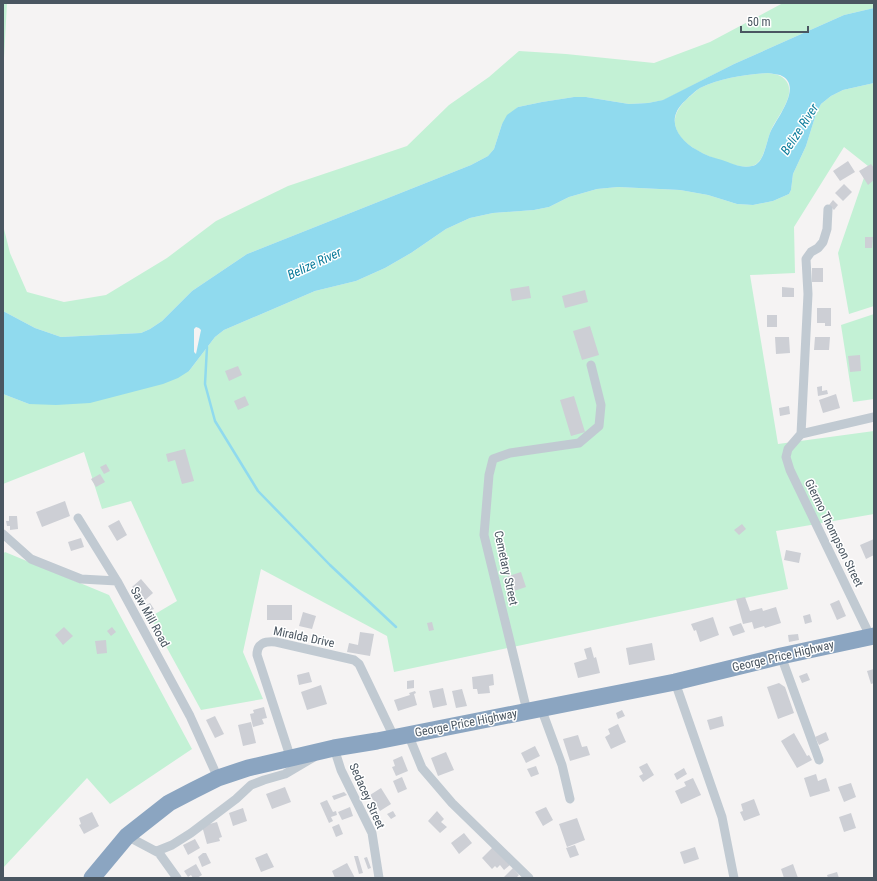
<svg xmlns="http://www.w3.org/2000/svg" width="877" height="881" font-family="'Roboto Condensed',sans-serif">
  <rect width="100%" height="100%" fill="#f5f3f3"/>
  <path fill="#c3f1d5" d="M3,3h4l-4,73z
    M783,3h91v5l-30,7 -110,49 -70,36 -16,3 -19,1 -43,-7h-12l-32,5 -24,5 -16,17 -8,25 -6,7 -17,9 -224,89 -55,37 -30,30 -12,8 -9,4 -80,4 -26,-9 -32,-17v-86l7,28 17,39 37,10 42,-7 61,-37 49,-37 72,-35 119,-40 42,-41 40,-28 30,-26 47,3 88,9 56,-21z
    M768,73c4,1 10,1 14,4 20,14 -7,41 -12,56 -4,10 -6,30 -18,33 -12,3 -30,-5 -41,-9 -28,-11 -52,-33 -23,-59 4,-3 8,-8 12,-10 20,-10 45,-13 68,-15z
    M874,83v223l-25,8 -11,-61 30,-87 -24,-19 -50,80 1,46 -45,2 28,169 96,-13v83l-98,17 12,58 -394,83 -7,-36 -126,-67 -18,83 20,47 -62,11 -51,-93 27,-16 -46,-100 -29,8 -18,-57 -81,32v-90l26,10 160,-33 26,-34 9,-7 91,-39 41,-10 29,-13 26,-15 35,-24 24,-11 23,-5 41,-3 15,-3 20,-10 28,-8 21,-2 62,3 28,5 29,9 16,1 20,-4 16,-7 2,-4 2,-16 13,-28 10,-32 5,-10 10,-8 12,-6z
    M874,314v85l-21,3 -12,-77z
    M5,552l104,43 83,154 -82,55 -23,-26 -84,90v-314z"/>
  <path fill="#90daee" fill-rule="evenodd" d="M874,8v75l-31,7 -12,6 -10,8 -5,10 -10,32 -13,28 -2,16 -2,4 -16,7 -20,4 -16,-1 -29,-9 -28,-5 -62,-3 -21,2 -28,8 -20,10 -15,3 -41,3 -23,5 -24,11 -35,24 -26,15 -29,13 -41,10 -91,39 -9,7 -26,34 -11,7 -15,6 -73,19 -34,2 -27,-1 -26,-10v-83l32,17 26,9 80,-4 9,-4 12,-8 30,-30 55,-37 224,-89 17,-9 6,-7 8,-25 5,-9 11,-8 24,-5 32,-5h12l43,7 19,-1 15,-3 71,-36 110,-49zM768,73c4,1 8,1 12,2 25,10 -5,45 -10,58 -4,10 -6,31 -18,33 -10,3 -21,-3 -30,-6 -8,-2 -17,-5 -25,-10 -21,-12 -32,-32 -11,-50 4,-4 9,-9 14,-12 20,-10 45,-13 68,-15zM196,327l3,1 2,2 -5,24 -2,-2v-23z"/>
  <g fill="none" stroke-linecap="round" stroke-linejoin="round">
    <path stroke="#90daee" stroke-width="2.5" d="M207,347l-2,37 10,37 43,70 72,74 66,62"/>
  </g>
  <path fill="#cdcfd5" d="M848,161l7,11 -15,9 -7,-10z
    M871,164l3,4v12l-6,5 -9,-14z
    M844,184l8,8 -9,9 -8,-8z
    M833,200l5,5 -4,5 -5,-5z
    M865,237h8l-1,11h-7z
    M812,268h11v14h-11z
    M529,286l2,12 -19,3 -2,-12z
    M782,287l12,1v9h-12z
    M585,290l3,12 -23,6 -3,-12z
    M817,308h14v18h-6v-3h-8z
    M767,315h10v12h-10z
    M590,326l9,29 -17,5 -9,-29z
    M775,337h14l1,16 -14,1z
    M815,337h15l-1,13h-15z
    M860,355l1,16 -11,1 -2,-16z
    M238,366l4,9 -13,6 -4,-10z
    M822,386v5l5,-1 1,4 -10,2 -1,-9z
    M836,394l4,14 -17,5 -4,-13z
    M245,396l4,9 -11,5 -4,-9z
    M574,396l11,36 -14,4 -11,-36z
    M789,406l1,8 -10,2 -1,-8z
    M185,449l9,32 -12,3 -7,-24 -7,2 -2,-8z
    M106,464l4,7 -6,3 -4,-7z
    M100,474l5,8 -9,5 -5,-8z
    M65,501l5,15 -28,11 -6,-15z
    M9,516h8l1,13 -8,1v-4h-3l-1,-5h3z
    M119,520l8,15 -10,6 -9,-15z
    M742,524l4,5 -7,6 -5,-5z
    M81,538l3,9 -13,4 -3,-9z
    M874,539v16l-8,4 -6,-14z
    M786,550l15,3 -2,10 -15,-3z
    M521,572l5,15 -18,6 -5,-15z
    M141,579l12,14 -9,8 -12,-14z
    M745,597l5,14 12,-3 1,3 13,-4 5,16 -16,5 -1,-2 -10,3 -2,-7 -9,2 -7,-25z
    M839,600l7,16 -9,4 -7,-16z
    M150,603l4,6 -4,2 -4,-6z
    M267,605h25v15h-25z
    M303,612l13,4 -4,13 -13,-3z
    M810,614l2,8 -7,2 -2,-8z
    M713,617l6,18 -19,7 -4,-12 -2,1 -3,-7z
    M432,622l2,8 -5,1 -2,-8z
    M741,623l4,9 -12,4 -4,-9z
    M64,627l9,9 -10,9 -8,-10z
    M112,627l4,5 -5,4 -4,-5z
    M360,632l14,2 -4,22 -23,-4 2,-9 9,2z
    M798,634l1,6 -10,2 -1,-7z
    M106,640l1,13 -10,1 -2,-13z
    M652,643l3,17 -26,5 -3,-17z
    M591,647l3,11 2,-1 4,16 -22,5 -4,-15 13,-4 -3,-10z
    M874,669v14l-3,1 -4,-13z
    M309,672l3,10 -13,3 -2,-10z
    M807,673l3,7 -8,3 -3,-7z
    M493,674l1,11 -5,1 1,7 -12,1 -1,-5h-4l-1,-12z
    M414,680v8l-7,1v-8z
    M779,683l6,4 9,26 -16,6 -11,-32z
    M321,685l6,19 -20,6 -6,-18z
    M443,688l4,17 -14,3 -4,-17z
    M462,689l5,17 -11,2 -4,-17z
    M415,691l1,2 -2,1 3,11 -19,6 -4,-11 16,-5 -1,-2z
    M264,707l3,11 -5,1 2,5 -11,3 -3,-13 4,-1 -1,-3z
    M622,710l3,6 -7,3 -2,-6z
    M215,716l9,18 -9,4 -9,-18z
    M722,716l2,10 -14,4 -3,-10z
    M251,722l5,21 -13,3 -5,-21z
    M618,724l8,18 -15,7 -6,-12 5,-3 -2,-5z
    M826,732l3,8 -10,5 -4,-8z
    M794,733l13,23 2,-1 3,5 -15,8 -16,-27z
    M578,735l4,12 5,-1 3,9 -20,6 -7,-22z
    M535,746l5,10 -14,7 -5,-10z
    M446,752l8,18 -16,6 -7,-18z
    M402,756l6,15 -12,5 -4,-9 3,-1 -2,-6z
    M647,763l7,12 -11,7 -4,-6 4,-2 -4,-7z
    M536,766l3,8 -8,3 -4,-8z
    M684,768l3,6 -10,6 -3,-6z
    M816,774l2,7 8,-3 4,13 -20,6 -6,-19z
    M402,777l5,12 -9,4 -5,-12z
    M693,778l8,17 -20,9 -6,-13 11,-5 -2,-4z
    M851,783l5,14 -12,5 -6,-15z
    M285,787l6,15 -19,7 -6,-15z
    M381,788l10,16 -11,7 -10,-16z
    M344,792l3,3 -13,5 -2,-4z
    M754,799l6,16 -16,6 -4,-9 3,-1 -2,-7z
    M327,800l6,12 3,-1 1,4 -6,2 2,4 -4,2 -9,-20z
    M350,807l3,9 -11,4 -4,-8z
    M546,807l7,13 -10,6 -8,-14z
    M243,808l4,13 -14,5 -4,-13z
    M393,811l3,5 -5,3 -4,-5z
    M437,811l7,8 -3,3 6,5 -7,6 -12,-12z
    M92,812l7,14 -15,8 -5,-9 2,-1 -2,-6z
    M851,813l5,15 -12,4 -5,-15z
    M577,818l8,22 -18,7 -8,-23z
    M217,822l5,15 -3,1 1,3 -13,3 -5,-18z
    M339,824l4,10 -7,3 -4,-10z
    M464,833l8,10 -13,11 -8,-11z
    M195,839l5,9 -12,7 -5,-10z
    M575,845l4,10 -9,3 -4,-10z
    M493,847l17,18 -6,5 -4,-5 -3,3 -2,-2 -3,3 -10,-11z
    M695,847l4,12 -15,5 -4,-12z
    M203,853h3l5,10 -9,4 -4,-10z
    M267,853l7,14 -13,5 -6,-14z
    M354,856h4l5,17 -4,1z
    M367,857l4,11 -3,1 -4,-11z
    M347,863l8,15h-20l-3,-7z
    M196,864l6,11 -5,3h-4l-2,-3 -3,2 -4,-6z
    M793,864l5,14h-14l-3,-9z
    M513,868l6,7 -3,3h-13z
    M837,872l2,6h-11l-1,-3z"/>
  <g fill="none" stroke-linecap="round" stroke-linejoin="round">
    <path stroke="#c1cad2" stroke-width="9" d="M801,434l7,-140 -2,-35 5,-7 7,-4 5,-6 4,-13 1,-20
      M78,518l39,63
      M3,534l28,25 50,20 36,2 73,135 28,62
      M872,640l-82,-170 -4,-13 2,-8 13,-15 73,-17
      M781,656l38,104
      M675,682l47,135 12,61
      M541,708l21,57 8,34
      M527,711l-43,-176 5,-60 4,-16 17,-6 69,-10 20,-17 2,-21 -10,-40
      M408,734l14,34 30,35 77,75
      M334,748l7,22 31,63 7,45
      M291,759l-34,-104c0,-12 8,-14 19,-13l78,18 5,4 35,73
      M127,836l32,17 18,25
      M157,851l15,-6 19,-12 45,-34 15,-14 13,-5 21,-6 29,-17"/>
    <path stroke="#8ba5c1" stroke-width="17" d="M92,878l35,-42 42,-33 25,-13 24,-12 30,-10 86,-20 43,-7 298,-59 106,-26 93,-20"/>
  </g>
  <g text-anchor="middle" stroke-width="3" stroke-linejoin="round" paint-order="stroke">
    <g font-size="12" fill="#4a5661" stroke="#fff">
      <text transform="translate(834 533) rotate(64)" y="4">Gíermo Thompson Street</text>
      <text transform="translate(506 568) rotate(78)" y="4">Cemetary Street</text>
      <text transform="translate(150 617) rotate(61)" y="4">Saw Mill Road</text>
      <text transform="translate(304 637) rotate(12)" y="4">Miralda Drive</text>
      <text transform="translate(783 656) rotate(-13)" y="4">George Price Highway</text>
      <text transform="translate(466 723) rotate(-11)" y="4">George Price Highway</text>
      <text transform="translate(367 796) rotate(66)" y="4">Sedacey Street</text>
    </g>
    <g font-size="13" font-style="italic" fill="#0c7c9b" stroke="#fff">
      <text transform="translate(799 129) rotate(-57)" y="5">Belize River</text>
      <text transform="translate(314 263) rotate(-25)" y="5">Belize River</text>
    </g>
  </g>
  <rect width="877" height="881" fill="none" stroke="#4a5661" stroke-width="8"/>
  <path d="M741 26v6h67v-6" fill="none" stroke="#4a5661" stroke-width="2"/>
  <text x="747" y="26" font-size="12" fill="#4a5661" stroke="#ffffff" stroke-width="3" paint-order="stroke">50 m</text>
</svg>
